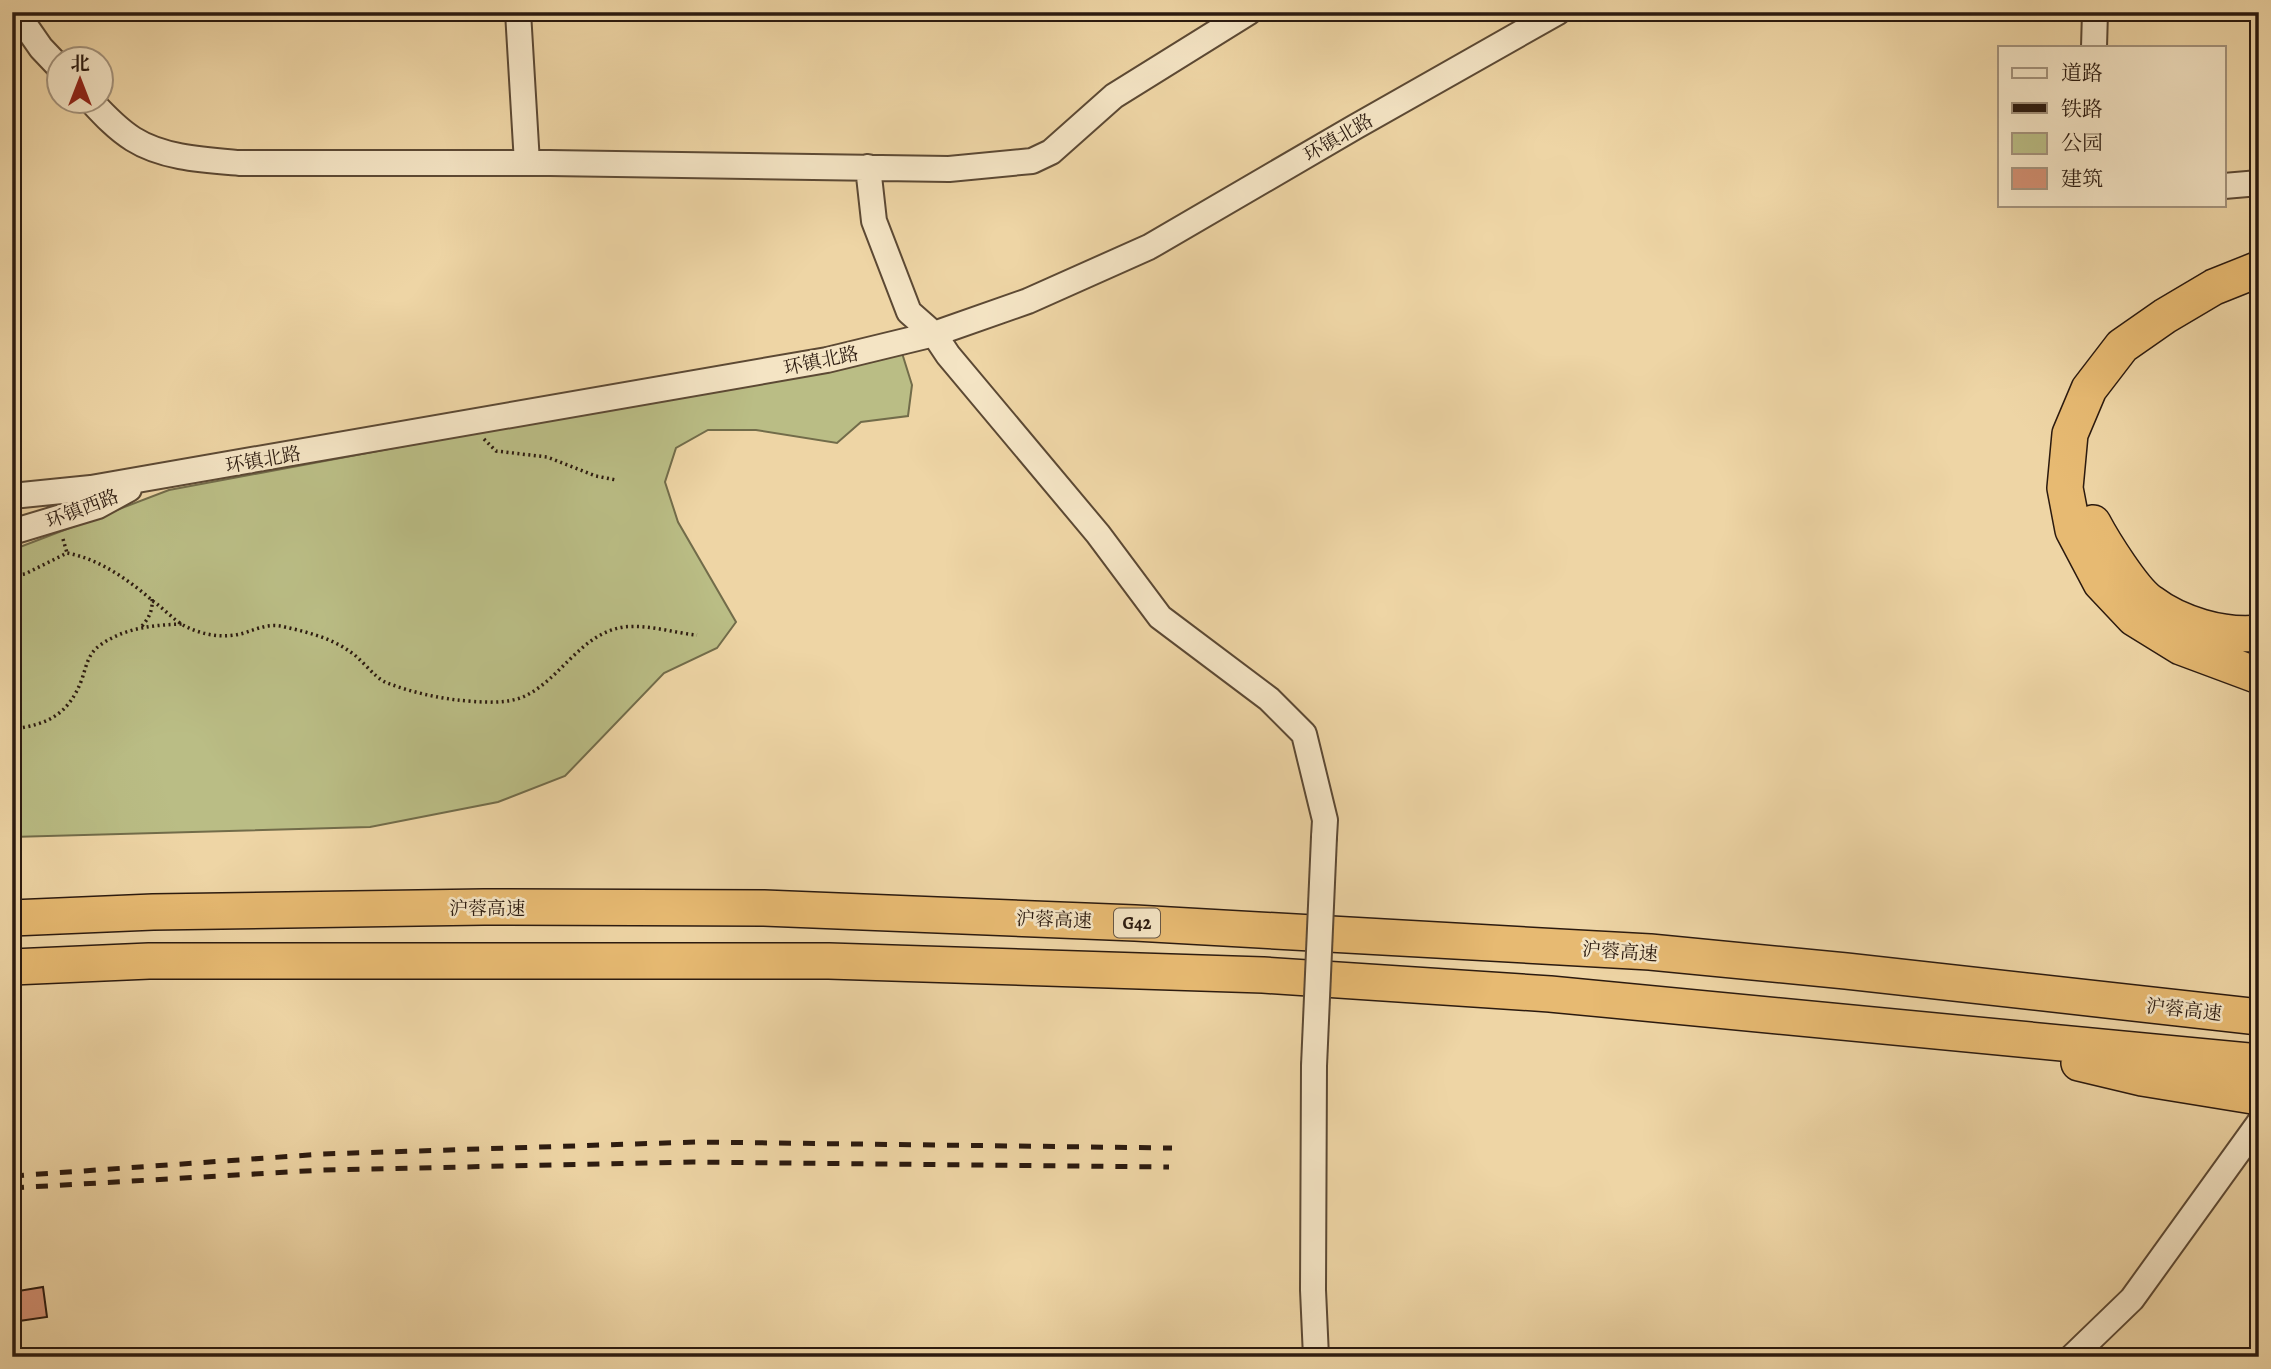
<svg xmlns="http://www.w3.org/2000/svg" width="2271" height="1369" font-family="Alegreya,'Noto Serif SC',serif">
  <rect width="100%" height="100%" fill="#eed5a5"/>
  <filter id="stains"><feTurbulence type="fractalNoise" baseFrequency=".00286" numOctaves="4"/><feColorMatrix values="0 0 0 0 .2 0 0 0 0 .09 0 0 0 0 .02 0 0 0 .5 -.17"/></filter>
  <radialGradient id="worn" r=".72"><stop offset=".6" stop-color="#630" stop-opacity="0"/><stop offset="1" stop-color="#630" stop-opacity=".3"/></radialGradient>
  <path fill="#babd85" stroke="#726c4a" stroke-width="2" d="M902,353l10,32 -4,31 -47,6 -24,21 -81,-13h-48l-32,18 -11,34 13,40 58,100 -19,26 -53,25 -99,103 -67,26 -128,25 -358,10v-287l157,-60z"/>
  <path fill="#d39073" stroke="#2b1a0f" stroke-width="2" d="M43,1287l4,30 -35,5v-30z"/>
  <g fill="none" stroke-linecap="round" stroke-linejoin="round">
    <defs>
      <path id="minor" d="M16,12l25,36 19,20
        M518,12l9,151
        M2094,47l1,-35
        M92,102c12,13 25,27 41,37 30,19 71,21 107,24h310l399,6 83,-8 19,-9 63,-56 135,-84
        M868,167l6,54 35,91 25,22 14,21 150,179 62,83 109,82 35,35 21,86 -1,17
        M2224,186l35,-3
        M12,496l79,-8 736,-128 107,-26 94,-33 121,-54 206,-120 203,-115
        M12,532l86,-26 31,-17
        M1314,1066l-1,224 3,67
        M2072,1357l60,-58 127,-176"/>
      <path id="highway" d="M2259,269l-45,18 -49,29 -43,30 -33,43 -19,45 -5,54 8,42 28,53 33,35 47,29 78,29
        M2093,523c10,19 40,67 57,79 29,22 73,35 109,31
        M12,918l141,-6 331,-5 280,1 371,15 515,29 196,19 413,46
        M12,967l137,-6h680l434,14 287,19 709,68
        M2079,1063l63,15 117,19"/>
    </defs>
    <use href="#minor" stroke="#5c4934" stroke-width="28"/>
    <use href="#highway" stroke="#2b1a0f" stroke-width="38"/>
    <path stroke="#2b1a0f" stroke-width="3.5" stroke-dasharray="2 3.5" stroke-linecap="butt" d="M484,439l12,12 51,6 49,19 20,4
      M63,539l4,14
      M12,576l13,-2 42,-21c33,6 63,28 87,49 10,7 19,17 29,23 18,10 41,14 61,8 15,-5 26,-10 41,-6 22,5 46,11 64,24 12,7 25,26 36,31 22,9 48,15 72,18 20,2 49,5 68,-4 36,-17 56,-63 99,-69 23,-3 50,6 73,8
      M142,626c7,-8 11,-16 10,-27
      M12,729c36,-4 57,-15 70,-50 4,-12 6,-25 17,-33 24,-18 54,-21 83,-22"/>
    <use href="#minor" stroke="#f4e4c4" stroke-width="24"/>
    <use href="#highway" stroke="#e7ba72" stroke-width="35"/>
    <path stroke="#2b1a0f" stroke-width="5" stroke-dasharray="12 12" stroke-linecap="butt" d="M12,1176l311,-22 373,-12 476,6
      M12,1188l311,-18 370,-8 476,5"/>
    <defs>
      <path id="minor-bridge" d="M1314,1066l10,-229"/>
    </defs>
    <use href="#minor-bridge" stroke="#5c4934" stroke-width="28" stroke-linecap="butt"/>
    <use href="#minor-bridge" stroke="#f4e4c4" stroke-width="24"/>
  </g>
  <g text-anchor="middle" stroke-width="5" stroke-linejoin="round" paint-order="stroke">
    <rect fill="#f4e4c4" stroke="#675745" stroke-width="2" x="1114" y="908.5" width="46" height="29" rx="5"/>
    <g font-size="18" font-weight="bold" fill="#2b1a0f">
      <text x="1137" y="929">G42</text>
    </g>
    <g font-size="19" fill="#2b1a0f" stroke="#f4e4c4">
      <text transform="translate(1338 137) rotate(-30)" y="7">环镇北路</text>
      <text transform="translate(821 360) rotate(-12)" y="7">环镇北路</text>
      <text transform="translate(263 459) rotate(-10)" y="7">环镇北路</text>
      <text transform="translate(82 508) rotate(-21)" y="7">环镇西路</text>
      <text x="487" y="915">沪蓉高速</text>
      <text transform="translate(1054 919) rotate(2)" y="7">沪蓉高速</text>
      <text transform="translate(1620 951) rotate(4)" y="7">沪蓉高速</text>
      <text transform="translate(2184 1009) rotate(6)" y="7">沪蓉高速</text>
    </g>
  </g>
  <rect width="2271" height="1369" fill="none" stroke="#eed5a5" stroke-width="42"/>
  <rect x="14" y="14" width="2243" height="1341" fill="none" stroke="#2b1a0f" stroke-width="3.5"/>
  <rect x="21" y="21" width="2229" height="1327" fill="none" stroke="#2b1a0f" stroke-width="2"/>
  <rect x="1998" y="46" width="228" height="161" fill="#f4e4c4" stroke="#a4937c" stroke-width="2"/>
  <rect x="2012" y="68" width="35" height="10" fill="#f4e4c4" stroke="#a4937c" stroke-width="2"/>
  <text x="2061" y="80" font-size="21" fill="#2b1a0f">道路</text>
  <rect x="2012" y="103" width="35" height="10" fill="#2b1a0f" stroke="#a4937c" stroke-width="2"/>
  <text x="2061" y="116" font-size="21" fill="#2b1a0f">铁路</text>
  <rect x="2012" y="133" width="35" height="21" fill="#babd85" stroke="#a4937c" stroke-width="2"/>
  <text x="2061" y="150" font-size="21" fill="#2b1a0f">公园</text>
  <rect x="2012" y="168" width="35" height="21" fill="#d39073" stroke="#a4937c" stroke-width="2"/>
  <text x="2061" y="186" font-size="21" fill="#2b1a0f">建筑</text>
  <g transform="translate(80 80)"><circle r="33" fill="#f4e4c4" stroke="#a4937c" stroke-width="2"/>
  <path d="M0-5L12 26L0 18L-12 26Z" fill="#8f2418"/>
  <text y="-10" font-size="19" font-weight="bold" text-anchor="middle" fill="#2b1a0f">北</text>
  </g>
  <rect width="100%" height="100%" filter="url(#stains)"/>
  <rect width="100%" height="100%" fill="url(#worn)"/>
</svg>
